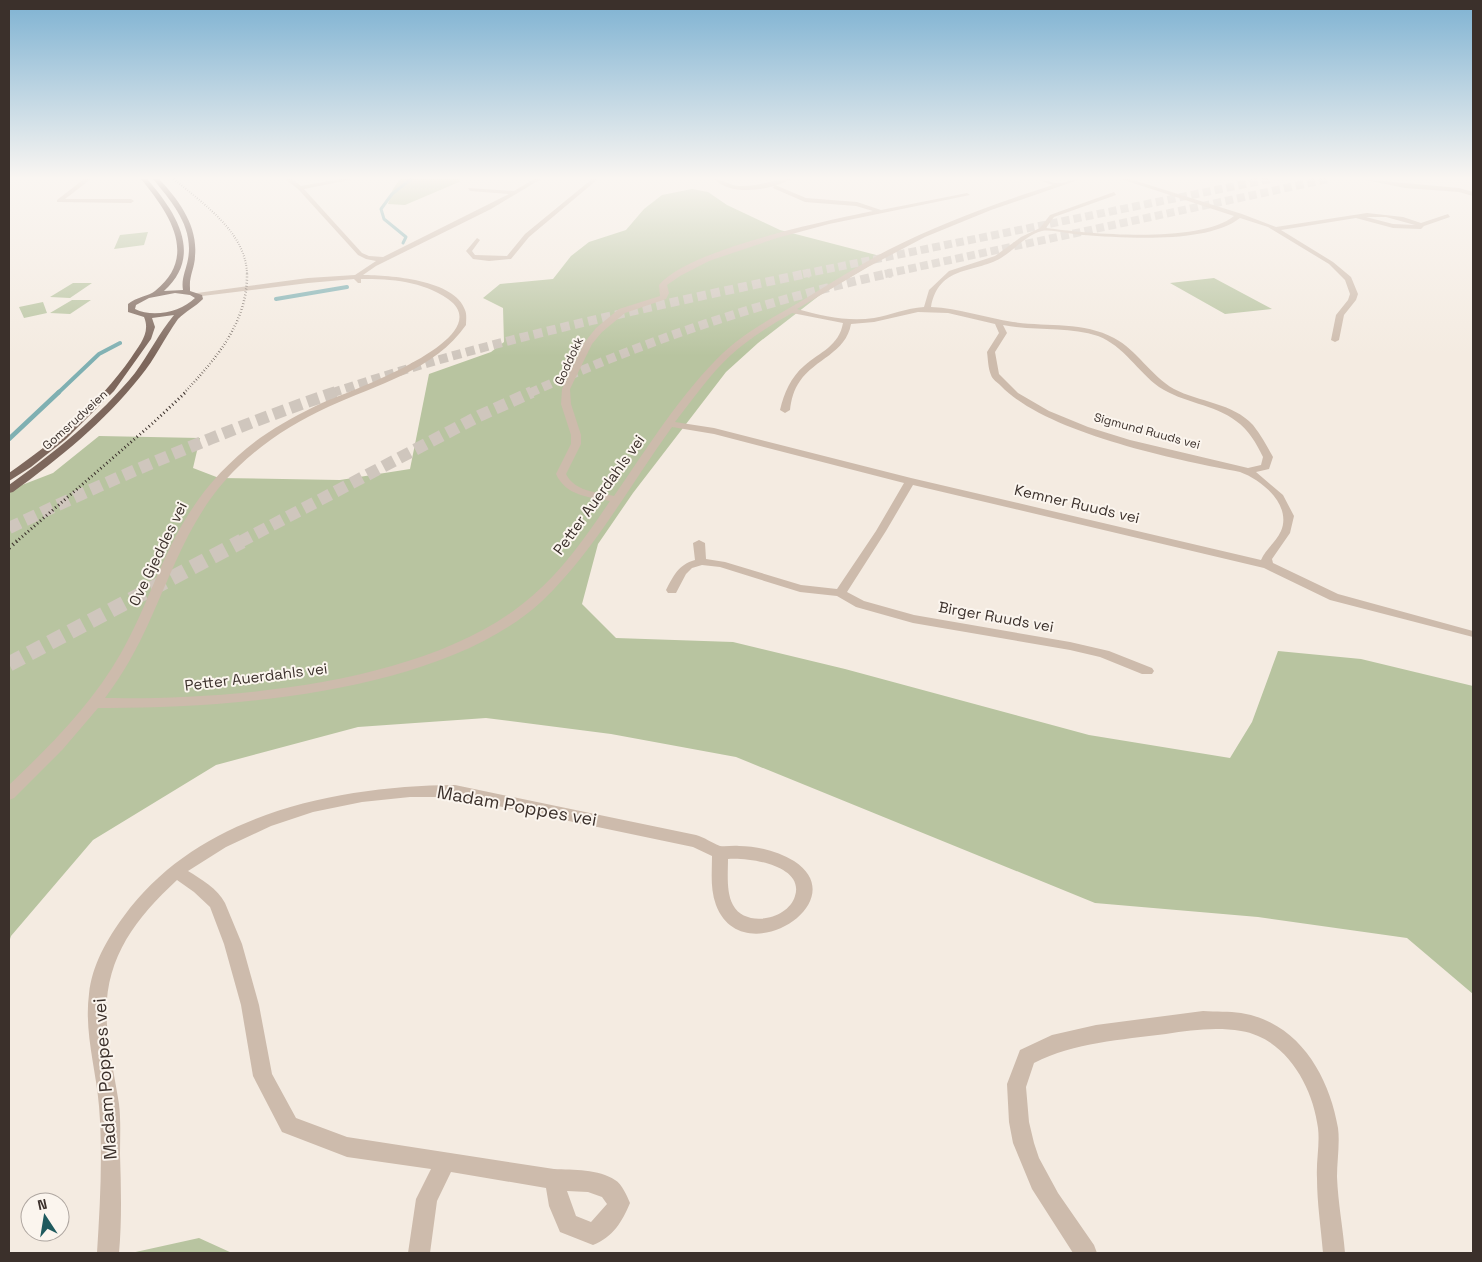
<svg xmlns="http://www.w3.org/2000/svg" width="1482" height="1262" font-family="'Space Grotesk',sans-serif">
  <rect width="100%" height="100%" fill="#f4ebe1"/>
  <path fill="#b8c4a0" d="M400,179h60l-1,3 -54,23 -17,-1 5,-15z
    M692,189l16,3 19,13 53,25 104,27 -64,38 -62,48 -32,29 -93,121 -35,51 -16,60 34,34 117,4 112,27 244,66 141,23 22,-36 26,-71 83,8 112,27v308l-66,-56 -149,-21 -163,-14 -359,-146 -125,-23 -125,-16 -128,9 -142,38 -123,75 -82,96 -2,6v-452l44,-17 46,-37 101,2 -7,30 26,10 121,2 70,-11 19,-95 62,-22 13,-10 -1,-34 -20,-10 17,-14 53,-5 18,-23 18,-14 37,-12 18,-21 18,-14z
    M148,232l-4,13 -30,4 6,-14z
    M1214,278l58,31 -47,5 -55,-31z
    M73,283h19l-22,15 -20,-1z
    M72,300h19l-21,14 -20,-1z
    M43,302l4,11 -23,5 -5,-11z
    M199,1238l33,15h-101z"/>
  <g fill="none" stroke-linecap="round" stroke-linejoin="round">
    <path stroke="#7fb0b2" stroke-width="3" d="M403,243l3,-6 -22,-18 -3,-10 11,-15 19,-15"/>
    <path stroke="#7fb0b2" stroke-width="4" d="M276,299l71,-12
      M58,393l41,-39 21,-11"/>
    <path stroke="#7fb0b2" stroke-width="4.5" d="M9,439l50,-47"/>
    <path stroke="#cfc6bd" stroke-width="8" stroke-dasharray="8 4" stroke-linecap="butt" d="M803,274l467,-95
      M885,274l443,-95"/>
    <path stroke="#cfc6bd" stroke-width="9" stroke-dasharray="9 5" stroke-linecap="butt" d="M332,393c156,-53 317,-86 477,-120
      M530,393c116,-53 236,-93 361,-120"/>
    <path stroke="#cfc6bd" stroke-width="12" stroke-dasharray="12 6" stroke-linecap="butt" d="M9,528c107,-51 215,-98 327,-136
      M240,542l239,-126 53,-24"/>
    <path stroke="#cfc6bd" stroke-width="15" stroke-dasharray="15 8" stroke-linecap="butt" d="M9,664l233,-123"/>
    <path fill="#cdbbac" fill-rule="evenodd" d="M84,179h7l-26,20h66l3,2 -3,2 -74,-1v-2z
      M285,179h7l9,7 39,-7h14l-50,10 58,64 7,3 14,1 126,-63 -39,-3 -2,-3 46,3 20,-12h7l-50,30 -115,57 -13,9c26,0 93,5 102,35 2,4 1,11 1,15 -31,45 -90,60 -138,82 -33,15 -64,35 -90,60 -45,43 -63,98 -88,153 -12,27 -27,54 -45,78 128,2 326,-14 426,-101 32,-27 56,-62 79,-96 -21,-4 -44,-5 -54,-27l15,-30v-9l-10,-31 1,-15 22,-46 12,-15 23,-19 41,-13 -1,-11c30,-36 166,-64 214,-74l-17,-5 -51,-4 -32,-14 2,-3 31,13 51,4 24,8 86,-17 3,2 -141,29 -52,14 -68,23 -29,15 -13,9 2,8 -3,6 -41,14 -23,19 -10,12 -22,45 1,15 10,31v9l-15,30c9,18 31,18 48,22 34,-49 67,-103 110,-144 24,-22 52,-36 79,-52 28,-17 56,-35 85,-50 53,-27 108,-47 165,-65l-17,-6c8,0 17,5 24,4 8,-1 13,-4 21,-4l-90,31 -66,27 -57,30 -71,42c26,7 51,13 77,9 17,-3 32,-10 50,-11l5,-17 20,-19 46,-15 26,-19 19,-9 10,-13 64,-23 2,3 -62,22 -8,11c44,6 154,16 188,-12l-113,-37h9l112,35 34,13 91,-14 36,4 18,6 27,-9 2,3 -26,9 -3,3 -28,-1 -37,-10 -75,12 52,32 18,15 7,17 -2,6 -12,15 -5,25 -4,2 -4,-2 5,-25 12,-15 2,-6 -5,-14 -16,-16 -61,-37 -28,-9c-33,26 -115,20 -156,17 -11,0 -32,-6 -42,-4 -16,4 -28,19 -41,27 -28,16 -62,7 -70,49 28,1 55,11 82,15 33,5 70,-1 101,16 23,12 37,38 60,51 25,13 59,14 79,36 8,10 14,21 20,32l-4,12 -13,3 27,23 11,21 -4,17 -18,26 1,4 65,31 135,37v6l-143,-37 -66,-32 -351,-83 -27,46 -39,61 17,9 50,14 156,27 39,9 43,17 2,3 -2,3h-10l-42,-17 -30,-7 -157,-27 -57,-16 -19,-11 -37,-4 -80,-25 -18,-2 -10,3 -6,6 -10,19h-8l-2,-3c8,-15 12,-25 29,-30l-2,-17 6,-3 6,3 1,16 19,3 76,23 36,4 39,-58 28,-48 -190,-49 -42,-7c-43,59 -78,125 -131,175 -99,91 -314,107 -443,106l-35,41 -49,49 -5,2v-15c42,-40 83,-81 112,-132 26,-45 40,-97 69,-141 18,-29 43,-54 70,-74 20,-14 41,-25 62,-35 22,-10 181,-65 126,-104 -26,-18 -56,-20 -87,-20v4h-3l-4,-4 -46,4 -114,14v-4h3l111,-15 47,-3 21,-14 -10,-2 -8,-4 -60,-66zM1366,217h20l29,8 -22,-1zM918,312l30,1 47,11 4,9 -12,19c1,7 1,16 4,23 1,4 7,8 10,11 45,47 175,74 239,86 22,8 52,33 41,59 -5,11 -16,19 -20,29l-350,-82 -197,-50 -39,-6c18,-23 35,-48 57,-68 18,-16 39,-29 60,-41l51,10c-4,23 -23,29 -39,43 -13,11 -20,27 -24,44l5,3 5,-3c1,-10 4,-21 10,-29 15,-22 46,-28 51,-57l23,-2zM1003,325c31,6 65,1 95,11 26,10 40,36 61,51 24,16 55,17 77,34 13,9 20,22 27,36l-2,8 -13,3 -118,-28 -42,-13 -39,-16 -31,-18 -19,-19 -4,-22 12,-19z
      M592,179h6l-69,58 -18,22 -22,2 -16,-2 -7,-8 11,-13 3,2 -8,11 3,4 32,1 18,-22z
      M714,179c9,0 16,7 26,7 18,1 34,-7 51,-7 -20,11 -59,18 -77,0z
      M1361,179l98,9 14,4v4l-14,-4 -54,-4z
      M455,785l241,50c8,2 16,8 24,11 6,1 13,-1 19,0 18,0 39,5 55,15 63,41 -52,113 -78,44 -6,-16 -4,-33 -4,-49l-19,-9 -238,-50h-45l-48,5 -49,10 -42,14 -45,21 -38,24c13,8 30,18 37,32l17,41 17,61 13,69 24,44 51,19 207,32c19,1 45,0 61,11 7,4 12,16 15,23 -8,19 -17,34 -37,42l-33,-13 -11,-26 -3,-18 -95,-16 -14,29 -7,52h-22l8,-54 15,-30 -84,-12 -65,-25 -29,-56 -12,-71 -17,-61 -14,-37 -16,-15 -17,-12c-44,41 -75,82 -70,145 2,27 8,53 12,79 2,17 1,34 1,50 1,33 2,66 -1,99h-22c3,-48 6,-98 2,-147 -3,-37 -15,-74 -10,-112 3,-29 18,-55 35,-78 74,-102 212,-130 331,-131zM728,859c19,-2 77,6 67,37 -7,24 -50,32 -62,9 -7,-13 -5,-32 -5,-46zM567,1191l21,1 14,5 5,7 -16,18 -15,-6z
      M1203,1011c13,1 26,0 38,2 57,9 88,62 97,115 2,15 -1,33 -1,49 1,26 6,51 8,76h-22c-2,-25 -6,-50 -6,-75 -1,-17 3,-34 1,-50 -5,-41 -32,-90 -77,-97 -25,-4 -50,-1 -75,3 -45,6 -91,8 -132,29l-8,24 3,35 5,21 5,15 19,35 36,52 3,8h-24l-41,-64 -19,-46 -4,-21 -2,-38 13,-34 32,-15 44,-10z"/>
    <path fill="#7d675c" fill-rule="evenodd" d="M141,179h6c29,33 57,76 17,112l19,-1c-2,-11 3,-20 5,-31 6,-32 -16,-57 -35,-80h6c20,21 39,47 36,77 0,11 -6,20 -5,32v3l12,4 1,4c-8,8 -17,12 -25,20 -13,18 -23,40 -38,58 -36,45 -80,81 -127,115l-4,1v-8c46,-33 90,-68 126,-112 14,-19 24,-40 39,-58l-22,3 3,9 -4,12 -37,52 -48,48 -35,28 -22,14v-8c46,-32 89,-68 122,-115 8,-13 20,-25 13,-41l-16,-5v-8c8,-7 21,-8 27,-13 44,-35 14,-78 -14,-112zM175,293l15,2 5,3c-14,14 -42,20 -60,11l1,-4 13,-7z"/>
    <path stroke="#3b302b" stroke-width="2" stroke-dasharray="0.5 2" stroke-linecap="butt" d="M174,179c29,25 72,53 73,95"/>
    <path stroke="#3b302b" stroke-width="2.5" stroke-dasharray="0.5 2.5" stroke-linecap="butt" d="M184,393c32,-34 64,-71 63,-120"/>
    <path stroke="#3b302b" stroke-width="3" stroke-dasharray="1 3" stroke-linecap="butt" d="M16,542l137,-119 33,-31"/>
    <path stroke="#3b302b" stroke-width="4" stroke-dasharray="1 4" stroke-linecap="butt" d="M9,548l8,-7"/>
  </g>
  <linearGradient id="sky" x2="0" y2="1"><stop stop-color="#7eb2d2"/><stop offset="0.5" stop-color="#faf6f2"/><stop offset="1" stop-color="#faf6f2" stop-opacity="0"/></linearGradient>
  <rect width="1482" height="356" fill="url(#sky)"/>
  <g text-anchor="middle" stroke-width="4" stroke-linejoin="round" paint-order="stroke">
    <g font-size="12" fill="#3b302b" stroke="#fbf5ee">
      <text transform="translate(569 361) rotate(-65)" y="4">Goddokk</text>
      <text transform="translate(75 420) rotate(-42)" y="4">Gomsrudveien</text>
      <text transform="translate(1147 431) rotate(15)" y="4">Sigmund Ruuds vei</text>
    </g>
    <g font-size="15" fill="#3b302b" stroke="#fbf5ee">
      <text transform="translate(599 495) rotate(-54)" y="5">Petter Auerdahls vei</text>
      <text transform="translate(1077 504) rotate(13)" y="5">Kemner Ruuds vei</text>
      <text transform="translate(158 554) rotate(-64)" y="5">Ove Gjeddes vei</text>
      <text transform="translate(996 617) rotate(10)" y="5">Birger Ruuds vei</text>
      <text transform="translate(256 677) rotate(-7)" y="5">Petter Auerdahls vei</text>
    </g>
    <g font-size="18" fill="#3b302b" stroke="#fbf5ee">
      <text transform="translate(517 806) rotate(10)" y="6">Madam Poppes vei</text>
      <text transform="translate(105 1079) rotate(-94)" y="6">Madam Poppes vei</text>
    </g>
  </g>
  <rect width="1482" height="1262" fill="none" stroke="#3b302b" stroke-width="20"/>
  <g transform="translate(45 1217) rotate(348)"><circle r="24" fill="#fbf5ee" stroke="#aea6a0"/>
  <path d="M0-4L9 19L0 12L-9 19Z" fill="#1f5a5e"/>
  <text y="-8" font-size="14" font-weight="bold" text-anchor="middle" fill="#3b302b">N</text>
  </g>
</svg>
